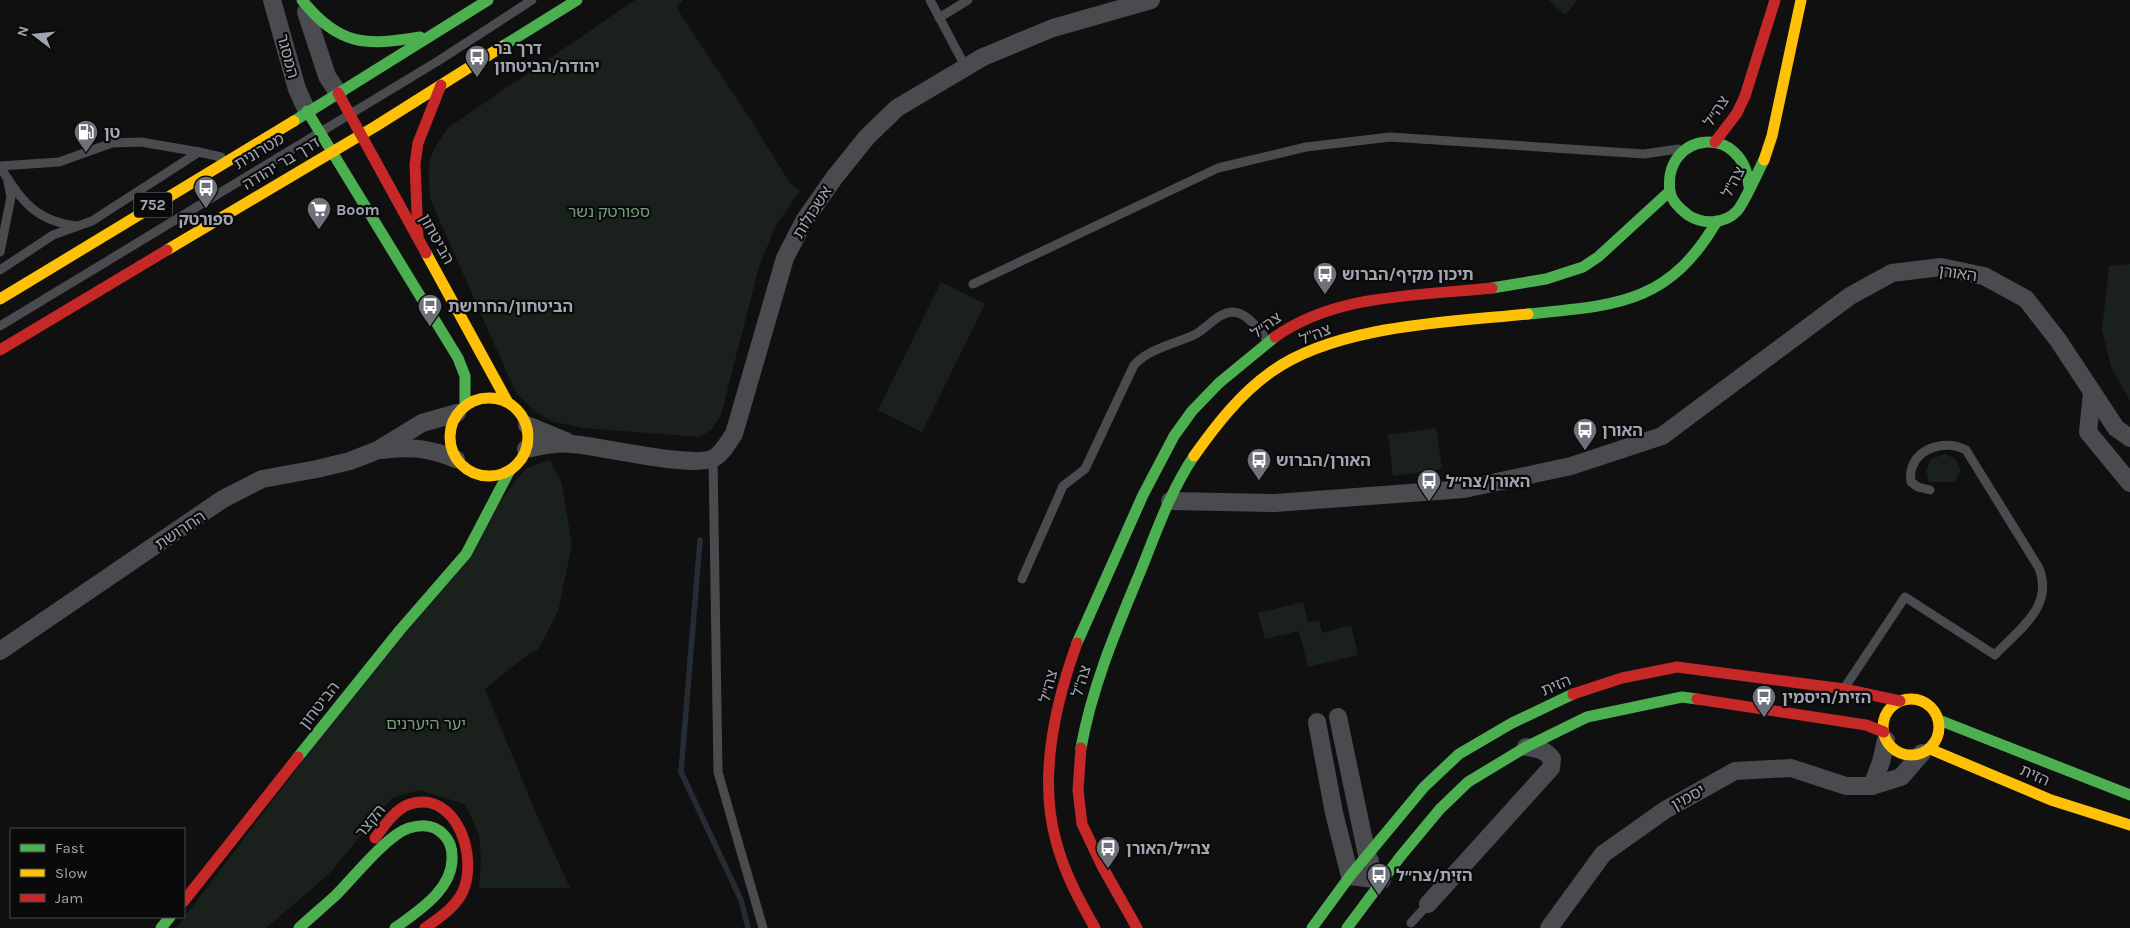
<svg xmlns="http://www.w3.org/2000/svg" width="2130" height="928" font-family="Karla,'Noto Sans Hebrew',sans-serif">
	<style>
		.green { fill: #1a201b }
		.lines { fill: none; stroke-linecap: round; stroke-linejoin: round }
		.stream { stroke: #262c33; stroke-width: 5.5 }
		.lane { stroke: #4a4b4f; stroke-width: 9 }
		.street { stroke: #4a4b4f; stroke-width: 18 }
		.fast { stroke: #4caf50; stroke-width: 11 }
		.slow { stroke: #ffc107; stroke-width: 11 }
		.jam { stroke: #c62828; stroke-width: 11 }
		.labels { text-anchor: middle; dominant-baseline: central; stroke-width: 4.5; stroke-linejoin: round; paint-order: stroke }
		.shield { fill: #0a0a0b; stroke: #73767f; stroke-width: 1 }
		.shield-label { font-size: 15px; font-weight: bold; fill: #a0a5b1 }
		.poi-label { font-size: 16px; font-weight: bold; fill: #a0a5b1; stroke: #0a0a0b; text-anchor: start }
		.street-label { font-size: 16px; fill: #a0a5b1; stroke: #0a0a0b }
		.park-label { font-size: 16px; fill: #779d7b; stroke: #0a0a0b }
	</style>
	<rect width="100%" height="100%" fill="#101010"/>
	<g class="green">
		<path d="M635,0h47l1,1 -7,6 78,118 36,58 10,8 -24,34 -17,42 -38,148 -10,15 -12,7 -116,-9 -32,-7 -17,-10 -19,-20 -85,-192c-2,-37 -4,-42 19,-72z"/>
		<path d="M1548,0h30l-13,15z"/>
		<path d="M2130,264v137l-19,-34 -9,-38 7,-63z"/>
		<path d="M941,282l44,22 -63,128 -44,-22z"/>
		<path d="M1436,428l6,41 -49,7 -5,-41z"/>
		<path d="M1945,454l10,5 6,11 -7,12h-25l-3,-12 5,-11z"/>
		<path d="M550,460l12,24 10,61 -14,66 -20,39 -8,3 -45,36 51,124 34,75h-91l2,-28 -2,-25 -14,-31 -46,-14 -27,8 -63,76 -63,54h-90l341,-449 10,-11z"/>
		<path d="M1303,602l5,21 11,-3 3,13 29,-8 7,30 -50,12 -9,-36 -34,8 -7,-26z"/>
	</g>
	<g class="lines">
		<path class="stream" d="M700,540l-19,232 60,128 7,28"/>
		<g class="lane">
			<path d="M930,0l35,66"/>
			<path d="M939,18l29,-18"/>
			<path d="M0,166l59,-4 53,-19 29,-1 58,10 22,5"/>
			<path d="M0,167c22,34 35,54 77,59"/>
			<path d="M0,252l11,-55 -3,-15"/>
			<path d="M0,270l53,-35 39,-14 107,-69"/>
			<path d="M973,284l245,-116 88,-21 84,-10 254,17 34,-5"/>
			<path d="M0,326l438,-265 94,-61"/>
			<path d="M713,458l5,314 45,156"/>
			<path d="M1022,579l41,-93 22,-17 49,-104c16,-17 41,-21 62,-31 12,-7 22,-21 36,-22 16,0 27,19 36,29"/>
			<path d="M1845,687l60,-90 90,58c25,-27 59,-48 44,-87l-73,-118c-19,-10 -49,-4 -55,21 -1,3 0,8 0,11l7,5 12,3"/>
			<path d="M1411,923l17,-19"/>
		</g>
		<g class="street">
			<path d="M272,0l25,89 10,22"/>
			<path d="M306,12l21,64 11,17"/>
			<path d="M2092,393l-4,39 42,51"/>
			<path d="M527,425l39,16"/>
			<path d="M526,449c15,-3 31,-7 46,-5 29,2 120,25 142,14 9,-5 14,-16 20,-24l51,-176 19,-37 30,-43 33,-41 30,-29 86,-51 70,-29 98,-28"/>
			<path d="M381,450c29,-4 47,-2 75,9"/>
			<path d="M1170,501l105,2 189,-14 107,-23 91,-30 188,-140 42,-23 49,-6 43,9 42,23 32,41 58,88 14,10"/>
			<path d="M0,651l223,-152 39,-20 55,-10 33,-8 28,-11 44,-27 35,-10"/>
			<path d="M1338,717l29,138 3,6"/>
			<path d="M1317,722l17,91 16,63 32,4"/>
			<path d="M1872,786l9,-24 5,-22"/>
			<path d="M1428,904l123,-136 1,-9c-7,-10 -15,-10 -26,-12"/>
			<path d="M1549,928l54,-74 62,-44 70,-39 56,-3 55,18h26l29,-9 21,-24"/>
		</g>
		<g class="fast">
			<path d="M302,0c37,46 63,46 118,37"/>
			<path d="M503,46l74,-46"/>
			<path d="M307,111l151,247 7,18v29"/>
			<path d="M294,121l194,-121"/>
			<path d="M1749,187c-4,-65 -87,-56 -79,5 2,10 10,17 18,23 15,10 37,9 49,-4 7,-7 21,-40 27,-51"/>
			<path d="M1492,288l54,-9 37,-12 15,-10 72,-66"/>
			<path d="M1528,314c88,-9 140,-9 189,-93"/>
			<path d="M1077,643l66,-148 31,-59 18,-25 27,-28 56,-46"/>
			<path d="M1939,720l191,75"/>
			<path d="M1081,748c11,-62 36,-120 60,-178 16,-40 29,-78 53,-114"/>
			<path d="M298,757l102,-127 66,-76 44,-84"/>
			<path d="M161,928l9,-11"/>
			<path d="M299,928c12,-11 25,-22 37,-33 18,-18 51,-60 73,-67 13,-4 26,-3 35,7 6,6 8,13 8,21 2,33 -34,55 -57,72"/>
			<path d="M1312,928l38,-52 74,-89 35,-33 53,-31 61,-29"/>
			<path d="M1347,928l53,-71 40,-48 28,-27 58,-35 61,-30 95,-20 15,2"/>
		</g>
		<g class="slow">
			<path d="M1764,160l8,-24 29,-136"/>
			<path d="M167,250l209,-124 127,-80"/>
			<path d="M426,253l81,148"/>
			<path d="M0,299l294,-178"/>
			<circle cx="489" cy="437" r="39"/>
			<path d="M1194,456c22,-31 46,-62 77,-84 65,-47 179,-50 257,-58"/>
			<circle cx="1911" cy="727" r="28"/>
			<path d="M1930,749l121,51 79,25"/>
		</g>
		<g class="jam">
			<path d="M338,93l88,160"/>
			<path d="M1715,142l22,-29 8,-17 30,-96"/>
			<path d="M418,237l-3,-73 3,-21 23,-58"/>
			<path d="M1275,337c62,-44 145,-41 217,-49"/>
			<path d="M0,350l167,-100"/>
			<path d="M1077,643c-22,61 -39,134 -21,198 8,31 23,59 39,87"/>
			<path d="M1573,694l49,-16 55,-11 167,22 56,12"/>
			<path d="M1697,699l169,26 18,7"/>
			<path d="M1081,748l-3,42 4,34 20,42 35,62"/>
			<path d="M375,838c9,-12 20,-29 35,-34 47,-14 68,53 53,87 -7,16 -24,27 -38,37"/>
			<path d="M184,901l114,-144"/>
		</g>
	</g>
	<defs>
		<symbol id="bus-pin" viewBox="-11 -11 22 30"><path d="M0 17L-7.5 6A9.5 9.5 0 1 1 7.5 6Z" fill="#6e7179" stroke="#0a0a0b"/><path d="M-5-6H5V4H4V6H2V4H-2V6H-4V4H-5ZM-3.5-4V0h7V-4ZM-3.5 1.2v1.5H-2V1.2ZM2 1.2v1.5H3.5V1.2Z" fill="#fff"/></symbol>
		<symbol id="fuel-pin" viewBox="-11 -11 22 30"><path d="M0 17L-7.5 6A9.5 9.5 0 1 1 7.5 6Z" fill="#6e7179" stroke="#0a0a0b"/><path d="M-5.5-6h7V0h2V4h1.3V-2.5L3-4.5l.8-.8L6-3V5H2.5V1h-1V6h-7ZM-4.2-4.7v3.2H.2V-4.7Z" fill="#fff"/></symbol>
		<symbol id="supermarket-pin" viewBox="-11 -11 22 30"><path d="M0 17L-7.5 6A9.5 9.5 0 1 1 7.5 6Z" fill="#6e7179" stroke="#0a0a0b"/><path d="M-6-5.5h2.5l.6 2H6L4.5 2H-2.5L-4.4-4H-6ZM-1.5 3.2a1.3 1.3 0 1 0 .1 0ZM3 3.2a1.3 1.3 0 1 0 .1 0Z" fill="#fff"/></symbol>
	</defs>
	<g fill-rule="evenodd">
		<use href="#bus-pin" x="463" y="43" width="28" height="38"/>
		<use href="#fuel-pin" x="72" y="118" width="28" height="38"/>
		<use href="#bus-pin" x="192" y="174" width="28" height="38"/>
		<use href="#supermarket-pin" x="305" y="195" width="28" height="38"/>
		<use href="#bus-pin" x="1311" y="260" width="28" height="38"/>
		<use href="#bus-pin" x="416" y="292" width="28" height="38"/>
		<use href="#bus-pin" x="1571" y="416" width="28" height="38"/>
		<use href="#bus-pin" x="1245" y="446" width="28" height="38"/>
		<use href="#bus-pin" x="1415" y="467" width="28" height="38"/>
		<use href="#bus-pin" x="1750" y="683" width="28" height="38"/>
		<use href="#bus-pin" x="1094" y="834" width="28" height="38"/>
		<use href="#bus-pin" x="1365" y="861" width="28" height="38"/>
	</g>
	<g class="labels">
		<rect class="shield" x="134" y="192.5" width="38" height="25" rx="4"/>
		<g class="shield-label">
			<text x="153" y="205">752</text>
		</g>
		<g class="poi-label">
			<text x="494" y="48">דרך בר<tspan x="494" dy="18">יהודה/הביטחון</tspan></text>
			<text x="104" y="132">טן</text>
			<text x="336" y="209">Boom</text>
			<text x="206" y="219" text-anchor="middle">ספורטק</text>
			<text x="1342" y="274">תיכון מקיף/הברוש</text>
			<text x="448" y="306">הביטחון/החרושת</text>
			<text x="1602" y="430">האורן</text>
			<text x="1276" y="460">האורן/הברוש</text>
			<text x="1446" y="481">האורן/צה״ל</text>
			<text x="1782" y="697">הזית/היסמין</text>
			<text x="1126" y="848">צה״ל/האורן</text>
			<text x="1396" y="875">הזית/צה״ל</text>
		</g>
		<g class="street-label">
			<text transform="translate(288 56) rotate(75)">המסגר</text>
			<text transform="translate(1716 111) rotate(-57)">צה״ל</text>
			<text transform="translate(259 151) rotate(-31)">מטרונית</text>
			<text transform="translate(281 163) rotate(-31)">דרך בר יהודה</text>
			<text transform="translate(1733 182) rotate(-63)">צה"ל</text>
			<text transform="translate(812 212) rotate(-58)">אשכולות</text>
			<text transform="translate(437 239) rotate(61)">הביטחון</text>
			<text transform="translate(1958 273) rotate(8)">האורן</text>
			<text transform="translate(1266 325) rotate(-36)">צה״ל</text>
			<text transform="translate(1315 334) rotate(-21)">צה"ל</text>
			<text transform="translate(180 530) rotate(-34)">החרושת</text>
			<text transform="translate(1081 681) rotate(-73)">צה"ל</text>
			<text transform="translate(1556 685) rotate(-23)">הזית</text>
			<text transform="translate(1048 686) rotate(-76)">צה״ל</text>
			<text transform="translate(319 705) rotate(-52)">הביטחון</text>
			<text transform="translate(2035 775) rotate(24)">הזית</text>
			<text transform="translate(1688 797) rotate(-29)">יסמין</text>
			<text transform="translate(370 821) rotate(-51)">הקצר</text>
		</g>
		<g class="park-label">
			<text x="609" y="211">ספורטק נשר</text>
			<text x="426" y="723">יער היערנים</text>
		</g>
	</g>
	<rect x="10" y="828" width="175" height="90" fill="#0a0a0b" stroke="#46484d"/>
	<rect x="20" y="844" width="25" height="8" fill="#4caf50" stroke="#46484d"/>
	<text x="55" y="853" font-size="15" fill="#a0a5b1">Fast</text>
	<rect x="20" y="869" width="25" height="8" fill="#ffc107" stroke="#46484d"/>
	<text x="55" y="878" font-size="15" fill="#a0a5b1">Slow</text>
	<rect x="20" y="894" width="25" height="8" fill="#c62828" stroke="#46484d"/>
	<text x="55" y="903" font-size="15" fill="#a0a5b1">Jam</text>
	<g transform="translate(35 35) rotate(286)" stroke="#0a0a0b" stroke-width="4" paint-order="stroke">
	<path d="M0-4L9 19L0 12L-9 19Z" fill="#a0a5b1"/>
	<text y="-8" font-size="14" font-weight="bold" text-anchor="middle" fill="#a0a5b1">N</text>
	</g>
</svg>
